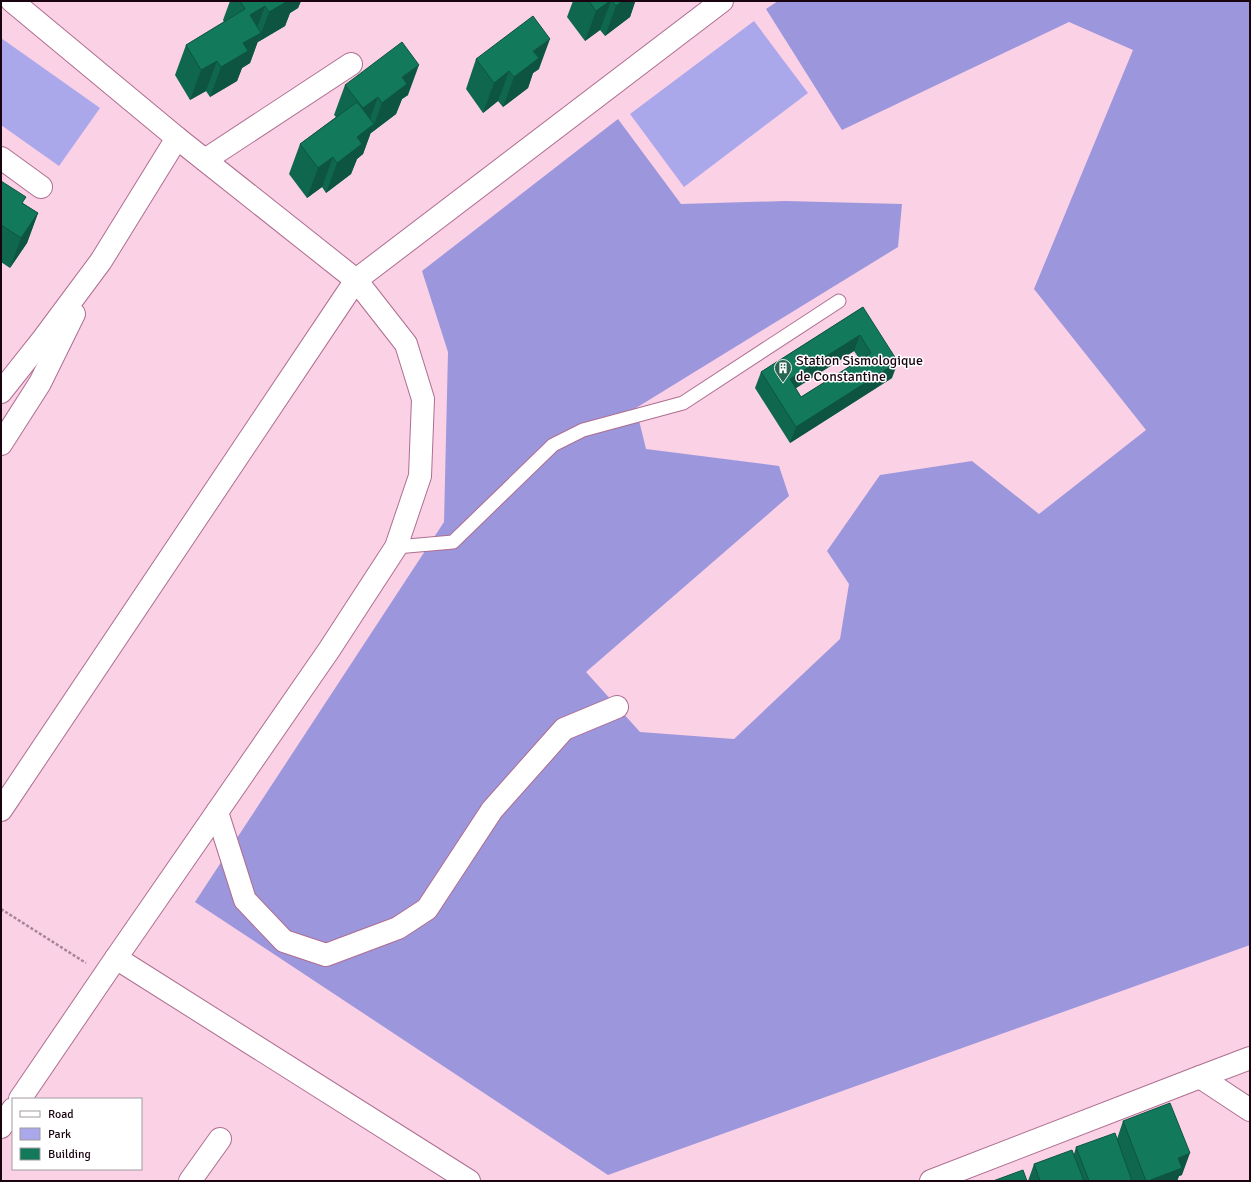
<svg xmlns="http://www.w3.org/2000/svg" width="1251" height="1182" font-family="Signika,sans-serif">
	<style>
		.green { fill: #aba7eb }
		.forest { fill: #9c96dc }
		.lines { fill: none; stroke-linecap: round; stroke-linejoin: round }
		.service-casing { stroke: #ae6e90; stroke-width: 15 }
		.minor-casing { stroke: #ae6e90; stroke-width: 24 }
		.path { stroke: #a78597; stroke-width: 2.5; stroke-dasharray: 3 2; stroke-linecap: butt }
		.service { stroke: #fff; stroke-width: 13 }
		.minor { stroke: #fff; stroke-width: 22 }
		.wall { fill: #0f684e; fill-rule: evenodd }
		.shaded-wall { fill: #0d5540 }
		.building { fill: #12795b; stroke: #0d5540; fill-rule: evenodd }
		.labels { text-anchor: middle; dominant-baseline: central; stroke-width: 3; stroke-linejoin: round; paint-order: stroke }
		.poi-label { font-size: 14px; fill: #1a0410; stroke: #fff; text-anchor: start }
	</style>
	<rect width="100%" height="100%" fill="#fbd1e6"/>
	<g class="green">
		<path d="M754,21l54,72 -124,94 -54,-73z"/>
		<path d="M1,38l99,70 -41,58 -58,-41z"/>
	</g>
	<path class="forest" d="M778,1h472v944l-642,230 -413,-273 249,-380 4,-170 -26,-81 196,-152 63,85 104,-3 117,3 -4,43 -262,161 10,41 133,17 10,30 -203,176 54,60 94,7 106,-100 9,-55 -22,-33 53,-76 92,-14 67,53 107,-84 -112,-141 99,-239 -64,-28 -227,108 -76,-121z"/>
	<g class="lines">
		<defs>
			<path id="service" d="M396,547l57,-5 100,-97 30,-15 100,-27 156,-102"/>
			<g id="minor">
				<path d="M12,1l165,137 179,142 50,64 17,55 -3,77 -24,71 -67,103 -213,308"/>
				<path d="M1,158l40,29"/>
				<path d="M205,160l146,-96"/>
				<path d="M1,392l42,-53 58,-78 76,-123"/>
				<path d="M1,444l39,-61 34,-69"/>
				<path d="M1,810l355,-530 366,-279"/>
				<path d="M217,812l28,88 39,41 42,14 72,-27 29,-19 65,-99 72,-81 53,-22"/>
				<path d="M1250,1058l-50,19 50,33"/>
				<path d="M20,1099l96,-141 353,223"/>
				<path d="M1,1127l12,-18"/>
				<path d="M190,1181l30,-42"/>
				<path d="M931,1181l269,-104"/>
			</g>
		</defs>
		<use href="#service" class="service-casing"/>
		<use href="#minor" class="minor-casing"/>
		<path class="path" d="M1,909l85,54"/>
		<use href="#service" class="service"/>
		<use href="#minor" class="minor"/>
	</g>
	<g class="wall">
		<path d="M230,1h71l-3,7 -8,5 -5,13 -27,16v-1l-8,22 -8,5 -5,13 -27,16 -4,-6 -16,9 -15,-25 11,-30 38,-23 -1,-2z"/>
		<path d="M573,1h63l-1,1 -5,15 -25,19 -5,-6 -15,11 -18,-24z"/>
		<path d="M476,59l63,10 -6,4 -5,15 -25,19 -5,-6 -15,12 -17,-24z"/>
		<path d="M345,85l63,10 -6,4 -6,15 -25,19v-1l-8,22 -6,5 -6,15 -25,19 -4,-6 -15,11 -18,-24 11,-30 36,-27 -2,-2z"/>
		<path d="M1,181l23,23 14,9 -11,30 -17,25 -9,-6z"/>
		<path d="M863,307l29,71 -102,65 -35,-55 6,-16zM854,351l6,9 -59,37 -6,-9z"/>
		<path d="M1123,1121l59,54 -3,1 -2,5h-149l6,-17 40,-10 2,-7 41,-8z"/>
	</g>
	<g class="shaded-wall">
		<path d="M286,1h15l-3,7 -8,5 -5,13 -27,16 11,-30z"/>
		<path d="M610,1h1l-11,29 -15,11 11,-30z"/>
		<path d="M622,1h14l-1,1 -5,15 -25,19 11,-30z"/>
		<path d="M265,6l-11,30 -4,-21z"/>
		<path d="M261,33l-11,30 -8,5 -5,13 -27,16 11,-30 22,-24z"/>
		<path d="M550,39l-11,30 -6,4 -5,15 -25,19 11,-30 19,-26z"/>
		<path d="M217,61l-11,30 -16,9 11,-30z"/>
		<path d="M419,65l-11,30 -6,4 -6,15 -25,19 11,-30 20,-26z"/>
		<path d="M509,71l-11,30 -15,12 11,-30z"/>
		<path d="M378,97l-11,30 -15,11 11,-30z"/>
		<path d="M374,124l-11,30 -6,5 -6,15 -25,19 11,-30 20,-26z"/>
		<path d="M333,157l-11,30 -15,11 11,-30z"/>
		<path d="M38,213l-11,30 -17,25 11,-30z"/>
		<path d="M860,335l-6,16 -70,45 6,-17z"/>
		<path d="M898,362l-6,16 -102,65 6,-16z"/>
		<path d="M1190,1153l-8,22 -3,1 -2,5h-29l30,-23z"/>
	</g>
	<g class="building">
		<path d="M240,1h48l-19,11 -4,-6 -15,9 11,18 -18,10 5,8 -27,16 -4,-6 -16,9 -15,-25 59,-36z"/>
		<path d="M589,1h21l-14,10z"/>
		<path d="M612,1h10l-6,5z"/>
		<path d="M533,16l17,23 -17,12 6,7 -25,19 -5,-6 -15,12 -18,-24z"/>
		<path d="M402,42l17,23 -17,12 5,7 -25,19 -4,-6 -15,11 -18,-23z"/>
		<path d="M357,102l17,22 -17,13 5,7 -25,19 -4,-6 -15,11 -18,-24z"/>
		<path d="M1,181l25,16 -4,6 16,10 -17,25 -20,-13z"/>
		<path d="M863,307l35,55 -102,65 -35,-55zM860,335l11,18 -70,44 -11,-18z"/>
		<path d="M1170,1103l20,50 -12,5 4,10 -34,13h-2l-23,-60z"/>
		<path d="M1115,1133l17,48h-43l-13,-34z"/>
		<path d="M1072,1150l12,31h-44l-6,-17z"/>
		<path d="M1023,1170l4,11h-34z"/>
	</g>
	<defs>
		<symbol id="building-pin" viewBox="-11 -11 22 30"><path d="M0 17L-7.5 6A9.5 9.5 0 1 1 7.5 6Z" fill="#28644f" stroke="#fff"/><path d="M-4-6H4V6H1V3H-1V6H-4ZM-2.5-4.3h1.7v1.8h-1.7ZM.8-4.3h1.7v1.8H.8ZM-2.5-1h1.7V.8h-1.7ZM.8-1h1.7V.8H.8Z" fill="#fff"/></symbol>
	</defs>
	<g fill-rule="evenodd">
		<use href="#building-pin" x="773" y="358" width="20" height="27"/>
	</g>
	<g class="labels">
		<g class="poi-label">
			<text x="796" y="360">Station Sismologique<tspan x="796" dy="16">de Constantine</tspan></text>
		</g>
	</g>
	<rect width="1251" height="1182" fill="none" stroke="#1a0410" stroke-width="4"/>
	<rect x="12" y="1098" width="130" height="72" fill="#ffffff" stroke="#a39b9f"/>
	<rect x="20" y="1111" width="20" height="6" fill="#ffffff" stroke="#a39b9f"/>
	<text x="48" y="1118" font-size="12" fill="#1a0410">Road</text>
	<rect x="20" y="1128" width="20" height="12" fill="#aba7eb" stroke="#a39b9f"/>
	<text x="48" y="1138" font-size="12" fill="#1a0410">Park</text>
	<rect x="20" y="1148" width="20" height="12" fill="#12795b" stroke="#a39b9f"/>
	<text x="48" y="1158" font-size="12" fill="#1a0410">Building</text>
</svg>
